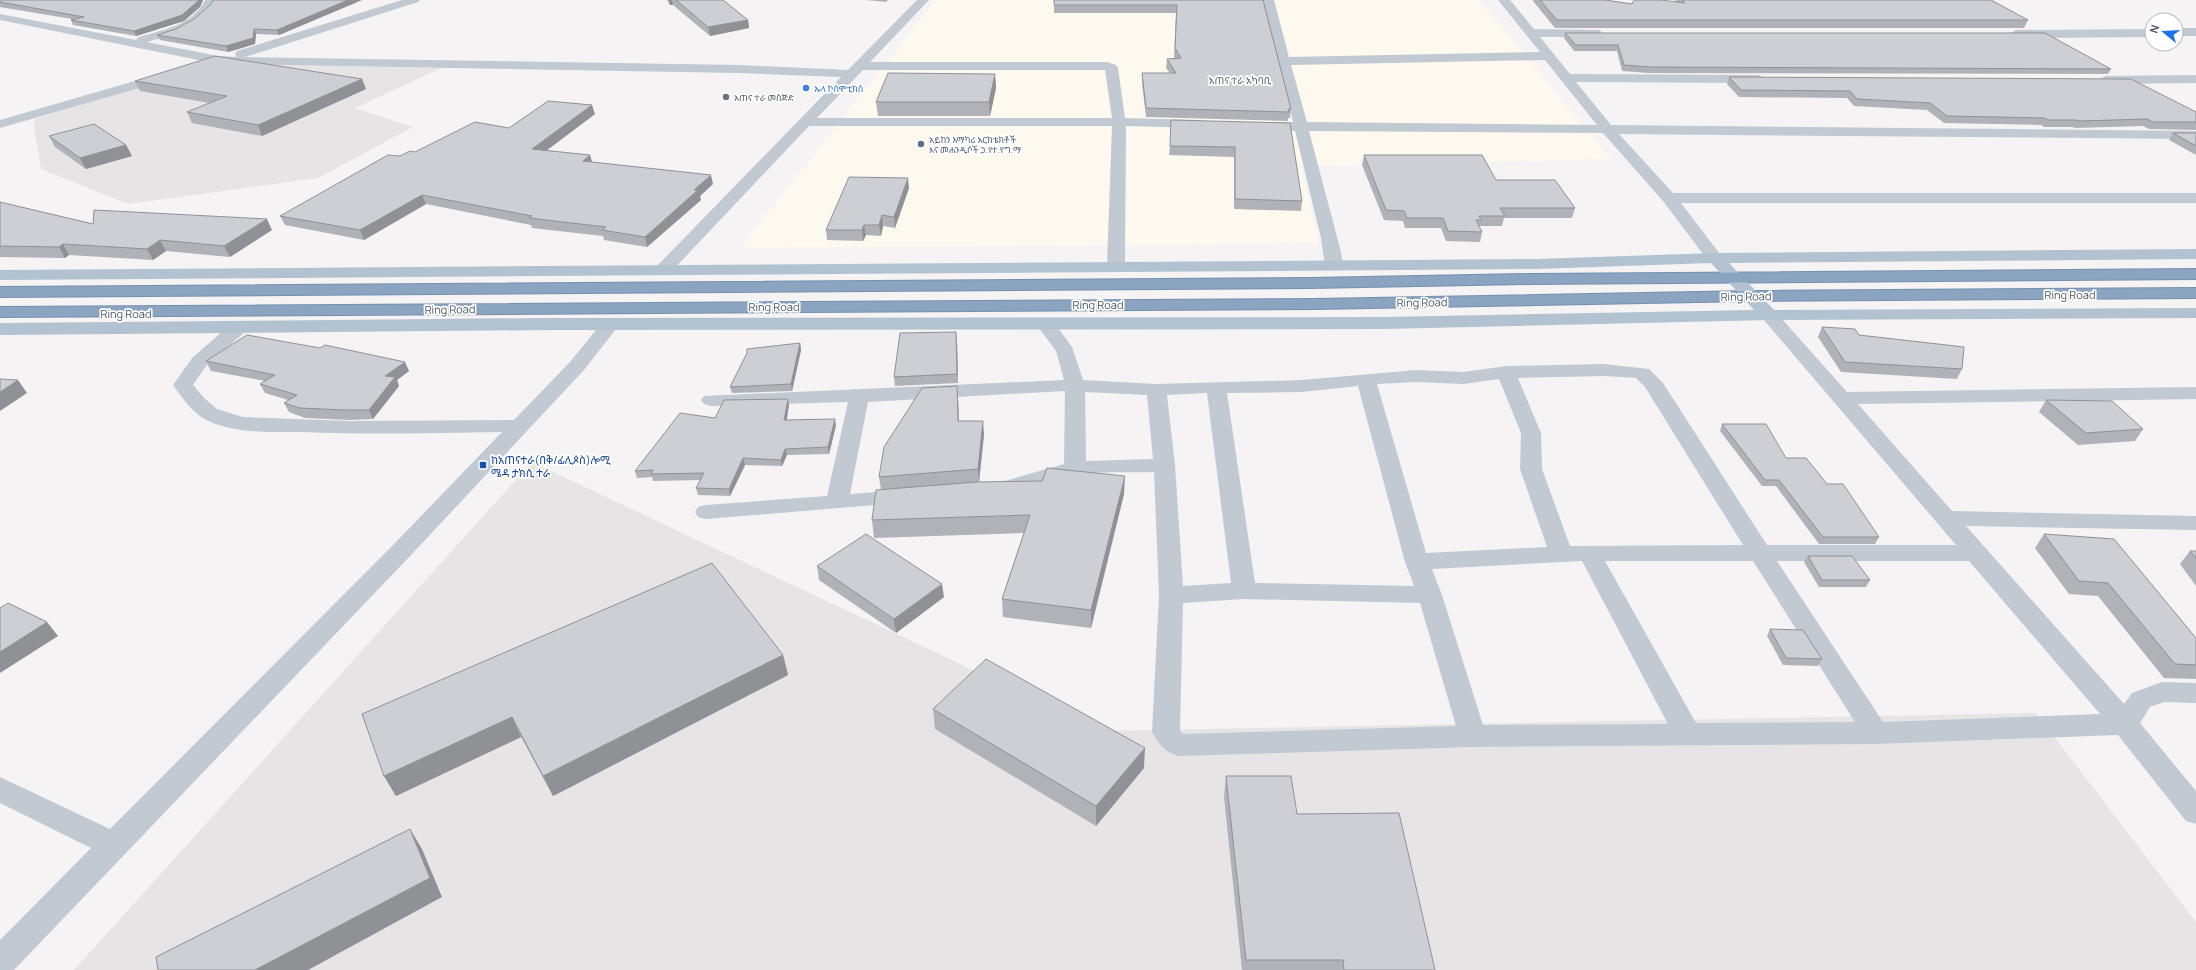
<svg xmlns="http://www.w3.org/2000/svg" width="2196" height="970" font-family="Manrope,'Noto Sans Ethiopic',sans-serif">
	<style>
		.commercial { fill: #fdf9ef }
		.education { fill: #e6e4e5 }
		.lines { fill: none; stroke-linecap: round; stroke-linejoin: round }
		.highway-casing { stroke: #7690ad; stroke-width: 2 }
		.minor { fill: #c1cad2; fill-rule: evenodd }
		.major { fill: #b3c2d1; fill-rule: evenodd }
		.highway { fill: #8ba5c1; fill-rule: evenodd }
		.wall { fill: #b0b2b7 }
		.shaded-wall { fill: #909195 }
		.building { fill: #cdcfd5; stroke: #909195 }
		.shop-dot { fill: #3f7fe0; stroke: #fff; stroke-width: 1.5 }
		.worship-dot { fill: #6b7280; stroke: #fff; stroke-width: 1.5 }
		.service-dot { fill: #5c6f8a; stroke: #fff; stroke-width: 1.5 }
		.transit-dot { fill: #1a4fb4; stroke: #fff; stroke-width: 1.5 }
		.labels { text-anchor: middle; dominant-baseline: central; stroke-width: 3.5; stroke-linejoin: round; paint-order: stroke }
		.far-shop-label { font-size: 9px; fill: #366cbe; stroke: #fff; text-anchor: start }
		.far-worship-label { font-size: 9px; fill: #5b616d; stroke: #fff; text-anchor: start }
		.far-service-label { font-size: 9px; fill: #4e5e75; stroke: #fff; text-anchor: start }
		.far-neighbourhood-label { font-size: 10px; fill: #5f6368; stroke: #fff }
		.street-label { font-size: 11px; fill: #4a5661; stroke: #fff }
		.transit-label { font-size: 11px; fill: #164399; stroke: #fff; text-anchor: start }
	</style>
	<rect width="100%" height="100%" fill="#f5f3f3"/>
	<path class="commercial" d="M936,0h543l132,159 -310,7 18,77 -579,5z"/>
	<g class="education">
		<path d="M212,64l229,4 -86,40 58,19 -95,51 -190,26 -87,-35 -7,-42 1,-8z"/>
		<path d="M532,462l570,269 934,-18 160,209v48h-2122z"/>
	</g>
	<g class="lines">
		<defs>
			<g id="highway">
				<path d="M2196,269v10l-665,5 -221,4 -1310,9v-10l1310,-9 221,-4z"/>
				<path d="M2196,288v10l-445,3 -436,8 -1315,8v-10l1315,-8 436,-8z"/>
			</g>
		</defs>
		<use href="#highway" class="highway-casing"/>
		<g class="minor">
			<path d="M205,0h12c-14,28 -42,34 -70,42l71,14 19,1 -2,-3 2,-3 165,-51h18l-2,2 -173,55 494,8 109,5 69,-70h12l-59,62h237l9,3 2,3 7,50 76,2 7,4 -7,4 -75,-2 -1,140 -3,4h-12l-3,-4 5,-140h-303l-139,147h-12l-3,-4 3,-4 183,-188 -102,-4 -521,-9 -218,-44v-6l136,26 2,-3c25,-7 55,-12 67,-37zM863,70h242l7,48h-295z"/>
			<path d="M1262,0h12l15,57 251,-5 -42,-52h12l24,29 66,1 2,3 -6,4h-56l30,37 189,1 6,4 -6,4 -183,-1 35,43 585,6v8l-577,-5 54,59h523v10h-515l42,55 -2,4h-12l-46,-61 -60,-68 -294,-2 32,121 2,14 -3,4h-12l-3,-4 -4,-28 -26,-107 -33,-1 -7,-4 7,-4h31zM1545,60l52,65 -290,-3 -16,-57z"/>
			<rect x="2176" y="28" width="20" height="8"/>
			<path d="M2152,29v8l-136,1 -6,-4 6,-4z"/>
			<path d="M166,72l5,1 1,3 -1,3 -171,49v-8z"/>
			<path d="M2196,75v8l-91,1 -6,-4 6,-4z"/>
			<path d="M1769,310l6,1 72,81 349,-5v12l-338,5 94,107 244,5v14l-230,-4 158,178 8,-11 30,-11 34,1v20l-32,-1 -14,5 -10,16 56,68v33l-10,-3 -68,-86 -242,9 -403,3 -295,9c-14,-5 -19,-11 -26,-24l7,-137 -5,-123c-22,1 -58,-1 -78,3 -24,5 -53,24 -78,18l-3,-5 3,-5 66,-19 1,-73 -197,11 -18,92 54,-4 8,2 3,5 -3,5 -206,17 -8,-2 -3,-5 3,-5 8,-2 121,-9 21,-94 -137,4 -7,-2 -3,-4 3,-4 360,-16 -8,-29 -20,-27 2,-4 7,-2 7,2 20,27 11,33 73,4 146,-4 114,-10 48,2 42,-6 98,-2 45,5 14,14 104,162h189l-193,-226 -3,-4 3,-4zM1604,376l32,2 9,9 98,158 -173,1 -28,-77 -1,-36 -23,-55zM1499,379l22,54 -1,36 27,78 -121,6 -49,-169 39,-2 48,2zM1358,386l47,176 9,24 -159,-3 -28,-190 75,-1zM1085,392l62,3 6,64 -67,2zM1207,393l24,190 -48,3 -8,-121 -8,-70zM1582,561l86,163 -185,1 -41,-130 -10,-26zM1605,561h148l102,161 -159,1zM1777,561h192l131,153 -217,8zM1244,599l176,4 36,123 -273,8 -3,-3 3,-128z"/>
			<path d="M611,318l7,2 2,4 -36,46 -172,184 -398,416h-14v-30l91,-92 -91,-45v-26l110,52 286,-287 106,-110c-67,1 -133,3 -200,0 -31,0 -67,2 -96,-12 -14,-8 -24,-22 -33,-35l19,-27 39,-34 7,-2 7,2 2,4 -2,4 -39,34 -13,19 11,13 13,11 26,8 107,4 164,-1 56,-58 34,-42z"/>
		</g>
		<path class="major" d="M2196,249v10l-467,4 45,47 422,-2v10l-427,2 -386,9 -832,1 -551,5v-12l551,-5 832,-1 371,-7 -43,-47 -174,6 -1537,11v-10l1537,-11 178,-6z"/>
		<use href="#highway" class="highway"/>
	</g>
	<g class="wall">
		<path d="M0,0h203l-3,7 -16,14 -48,15 -63,-11 -2,-5 1,-1 -72,-12z"/>
		<path d="M362,0l-83,35 -23,-1 -1,10 -27,8 -68,-12 -3,-5z"/>
		<path d="M667,0h56l25,20 1,8 -39,8 -37,-31h-3z"/>
		<path d="M866,0h22l-2,2z"/>
		<path d="M1263,0l28,109 -1,9h-2v3l-142,-4 -4,-34v-10h28l-4,-5 1,-9 8,-1 -1,-1 2,-44h-122v-8z"/>
		<path d="M1533,0h72l27,4 44,-2 -1,-2h316l37,20 -4,8h-469l-22,-27z"/>
		<path d="M1565,33l546,36 -3,5 -459,-1 -27,-2 -5,-20h-43l-10,-13z"/>
		<path d="M995,74l1,14 -6,28h-112l-2,-14z"/>
		<path d="M1729,77l467,35v18l-47,-1 -6,-3 -68,2 -3,-1h-28l-3,-2 -97,-2 -17,-13 -73,-4 -7,-8 -108,-1 -12,-13z"/>
		<path d="M362,79l4,10 -104,47 -70,-13 -5,-11 23,-9 -70,-12 -5,-10z"/>
		<path d="M595,114l-49,37 46,11 121,22 -13,12 1,4 -54,47 -43,-7 -1,-4 -71,-8 -1,-3 -105,-21 -62,36 -79,-15 -5,-9 120,-60 109,-28z"/>
		<path d="M1290,123l12,78 -1,10 -67,-2v-52l-65,-2 1,-9z"/>
		<path d="M2173,133h23v22l-27,-15z"/>
		<path d="M49,136l77,9 6,11 -46,13 -31,-22z"/>
		<path d="M1364,155l132,25 79,28 -3,10h-68l-2,8h-23l3,6 -2,10 -34,-1 -5,-13h-36l-2,-7 -19,-1 -22,-55z"/>
		<path d="M909,188l-14,40 -12,-2 -2,10 -15,-1 -3,6 -36,-1 -1,-10z"/>
		<path d="M0,202l93,22 179,6 -42,27 -64,-6 -13,9 -84,-5 -4,3 -65,-1z"/>
		<path d="M1822,327l37,8 103,34 -5,10 -116,-7 -23,-35z"/>
		<path d="M957,341l1,42 -63,3 -1,-9z"/>
		<path d="M800,343l1,7 -9,41 -60,2 -2,-6 17,-34z"/>
		<path d="M206,361l203,10 -12,9 2,6 -26,33 -23,1 -45,-2 -16,-6 -5,-9 4,-3 -23,-7 -5,-9 5,-3 -54,-10z"/>
		<path d="M957,386l1,12 1,23 25,13 -5,48 145,12 -33,134 -88,-11 -1,-18 22,-66 -150,5 -2,-18 9,-30 -2,-13z"/>
		<path d="M2046,400l97,29 -8,12 -57,4 -39,-33z"/>
		<path d="M789,405l-2,15 49,5 -7,29 -42,1 -5,11 -37,-1 -15,31 -32,-1 -2,-7 4,-8 -47,1 -1,-4 -15,1 -2,-7 80,-53z"/>
		<path d="M1722,424l64,34 41,26 52,53 -4,7h-56l-43,-58h-14l-42,-55z"/>
		<path d="M2044,534l152,104v41l-32,-1 -66,-82 -29,-2 -34,-46z"/>
		<path d="M2190,551h6v35l-16,-22z"/>
		<path d="M1808,556l62,24 -4,7h-47l-15,-25z"/>
		<path d="M817,566l127,31 -48,36 -77,-53z"/>
		<path d="M1770,629l52,30 -4,7 -35,-1 -16,-29z"/>
		<path d="M783,655l5,20 -235,121 -32,-59 -125,59 -12,-20 -22,-62z"/>
		<path d="M933,709l211,59 -48,58 -161,-97z"/>
		<path d="M1226,776l71,38 138,156h-193l-18,-173z"/>
	</g>
	<g class="shaded-wall">
		<path d="M198,0h5l-3,7 -16,14 -48,15 -2,-5z"/>
		<path d="M348,0h14l-83,35 -2,-5z"/>
		<path d="M669,0h3l1,5h-3z"/>
		<path d="M748,20l1,8 -39,8 -2,-9z"/>
		<path d="M254,29l2,5 -1,10 -27,8 -2,-6z"/>
		<path d="M995,74l1,14 -6,28 -1,-14z"/>
		<path d="M362,79l4,10 -104,47 -4,-11z"/>
		<path d="M592,105l3,9 -60,45 -3,-10z"/>
		<path d="M126,145l6,11 -46,13 -6,-11z"/>
		<path d="M590,155l3,10 -10,-4z"/>
		<path d="M711,175l2,9 -13,12 1,4 -54,47 -2,-10 49,-47z"/>
		<path d="M908,178l1,10 -14,40 -1,-11z"/>
		<path d="M422,195l4,9 -62,36 -4,-10z"/>
		<path d="M882,215l1,11 -2,10 -2,-11z"/>
		<path d="M267,219l5,11 -42,27 -6,-11z"/>
		<path d="M864,225l2,10 -3,6 -1,-11z"/>
		<path d="M160,240l6,11 -13,9 -6,-11z"/>
		<path d="M63,244l6,11 -4,3 -6,-11z"/>
		<path d="M956,332l1,9 1,42 -1,-9z"/>
		<path d="M800,343l1,7 -9,41 -1,-7z"/>
		<path d="M405,362l4,9 -12,9 2,6 -26,33 -4,-9 16,-34z"/>
		<path d="M18,380l9,13 -27,18v-19z"/>
		<path d="M957,386l1,12 1,36 -1,-13z"/>
		<path d="M788,399l1,6 -4,22 -1,-7z"/>
		<path d="M835,419l1,6 -7,29 -1,-7z"/>
		<path d="M983,421l1,13 -5,48 -1,-13z"/>
		<path d="M785,449l2,6 -5,11 -1,-6z"/>
		<path d="M743,458l2,7 -15,31 -1,-7z"/>
		<path d="M1125,476l-1,18 -33,134v-18z"/>
		<path d="M942,584l2,13 -48,36 -2,-14z"/>
		<path d="M47,622l11,14 -58,37v-21z"/>
		<path d="M783,655l5,20 -235,121 -10,-20z"/>
		<path d="M512,717l9,20 -125,59 -12,-20z"/>
		<path d="M1145,748l-1,20 -48,58v-20z"/>
		<path d="M410,829l12,20 20,48 -134,73h-53z"/>
	</g>
	<g class="building">
		<path d="M0,0h198l-1,2 -15,13 -48,16 -63,-11 13,-3 -84,-15z"/>
		<path d="M213,0h135l-71,30 -23,-1 -1,9 -27,8 -69,-11 19,-6 18,-10 16,-14z"/>
		<path d="M676,0h47l25,20 -40,7z"/>
		<path d="M1054,0h209l28,109h-3l1,3 -143,-4 -4,-35h34l-9,-14 14,-1 -6,-10 2,-43h-123z"/>
		<path d="M1540,0h65l27,4 2,-4h27l24,3 -3,-3h309l37,20h-471z"/>
		<path d="M1565,33h480l66,36 -461,-2 -26,-2 -6,-20h-42z"/>
		<path d="M215,56l147,23 -104,46 -71,-13 40,-16 -92,-15z"/>
		<path d="M888,73l107,1 -6,28h-113z"/>
		<path d="M1729,77l402,2 65,33v10h-43l-6,-3 -68,2 -3,-1h-28l-3,-2 -98,-2 -17,-13 -73,-4 -7,-8 -109,-1z"/>
		<path d="M548,101l44,4 -60,44 58,6 -7,6 128,14 -17,15h4l-53,47 -43,-7 4,-3 -77,-9 3,-2 -110,-21 -62,35 -80,-14 108,-61 12,1 10,-5 5,1 60,-30 34,6z"/>
		<path d="M1171,120l119,3 12,78 -67,-2v-52l-65,-1z"/>
		<path d="M94,124l32,21 -46,13 -31,-22z"/>
		<path d="M2173,133h23v13z"/>
		<path d="M1364,155h118l14,25h59l20,28h-75l5,8h-26l2,4h-5l6,12 -34,-1 -5,-13h-36l-3,-7 -18,-1z"/>
		<path d="M849,177l59,1 -14,39 -12,-2 -3,10h-15l-2,5h-36z"/>
		<path d="M0,202l93,22 1,-14 173,9 -43,27 -64,-6 -13,9 -84,-5 -4,3 -59,-1z"/>
		<path d="M1822,327l33,2 4,6 105,12 -2,22 -117,-7z"/>
		<path d="M956,332l1,42 -63,3 6,-44z"/>
		<path d="M247,335l73,13 5,-3 80,17 -20,14 10,1 -26,33h-24l-45,-2 -16,-5 13,-8 -37,-11 15,-9 -69,-14z"/>
		<path d="M800,343l-9,41 -61,3 17,-34v-4z"/>
		<path d="M0,379l18,1 -18,12z"/>
		<path d="M957,386l1,35h25l-5,48 -99,8 5,-30 38,-59z"/>
		<path d="M788,399l-4,21 51,-1 -7,28 -43,2 -4,11 -38,-2 -14,31 -33,-1 8,-15 -53,1 2,-4 -18,1 45,-58 35,5 9,-18z"/>
		<path d="M2046,400l66,1 31,28 -57,4z"/>
		<path d="M1722,424h44l20,34h20l21,26h16l36,53h-56l-44,-57h-14z"/>
		<path d="M1047,468l78,8 -34,134 -89,-11 28,-84 -158,5 4,-30 100,-8 66,-1z"/>
		<path d="M866,534l76,50 -48,35 -77,-53z"/>
		<path d="M2044,534l70,5 82,99v27l-21,-1 -67,-81 -29,-2z"/>
		<path d="M2190,551h6v7z"/>
		<path d="M1808,556h44l18,24h-48z"/>
		<path d="M712,563l71,92 -240,121 -31,-59 -128,59 -22,-62z"/>
		<path d="M8,603l39,19 -47,30v-44z"/>
		<path d="M1770,629l33,1 19,29 -36,-1z"/>
		<path d="M986,659l159,89 -49,58 -163,-97z"/>
		<path d="M1226,776h65l6,38 102,-1 36,157h-91l-1,-10h-97z"/>
		<path d="M410,829l20,49 -175,92h-97l-2,-13z"/>
	</g>
	<circle class="shop-dot" cx="806" cy="88" r="4"/>
	<circle class="worship-dot" cx="726" cy="97" r="4"/>
	<circle class="service-dot" cx="921" cy="144" r="4"/>
	<rect class="transit-dot" x="479" y="461" width="8" height="8" rx="2"/>
	<g class="labels">
		<g class="far-shop-label">
			<text x="814" y="88">ኤላ ኮስሞቲክስ</text>
		</g>
		<g class="far-worship-label">
			<text x="734" y="97">አጠና ተራ መስጅድ</text>
		</g>
		<g class="far-service-label">
			<text x="929" y="139">አይከን አማካሪ አርክቴክቶች<tspan x="929" dy="10">እና መሐንዲሶች ኃ.የተ.የግ.ማ</tspan></text>
		</g>
		<g class="far-neighbourhood-label">
			<text x="1240" y="80">አጠና ተራ አካባቢ</text>
		</g>
		<g class="street-label">
			<text x="2070" y="294">Ring Road</text>
			<text transform="translate(1746 296) rotate(-1)">Ring Road</text>
			<text transform="translate(1422 302) rotate(-1)">Ring Road</text>
			<text x="1098" y="304">Ring Road</text>
			<text x="774" y="306">Ring Road</text>
			<text transform="translate(450 309) rotate(-1)">Ring Road</text>
			<text x="126" y="313">Ring Road</text>
		</g>
		<g class="transit-label">
			<text x="491" y="459">ከአጠናተራ(በቅ/ፊሊጶስ)ሎሚ<tspan x="491" dy="13">ሜዳ ታክሲ ተራ</tspan></text>
		</g>
	</g>
	<g transform="translate(2164 32) rotate(288)"><circle r="19" fill="#ffffff" stroke="#b7bbc0"/>
	<path d="M0-3L7 15L0 10L-7 15Z" fill="#1a73e8"/>
	<text y="-6" font-size="11" font-weight="bold" text-anchor="middle" fill="#4a5661">N</text>
	</g>
</svg>
